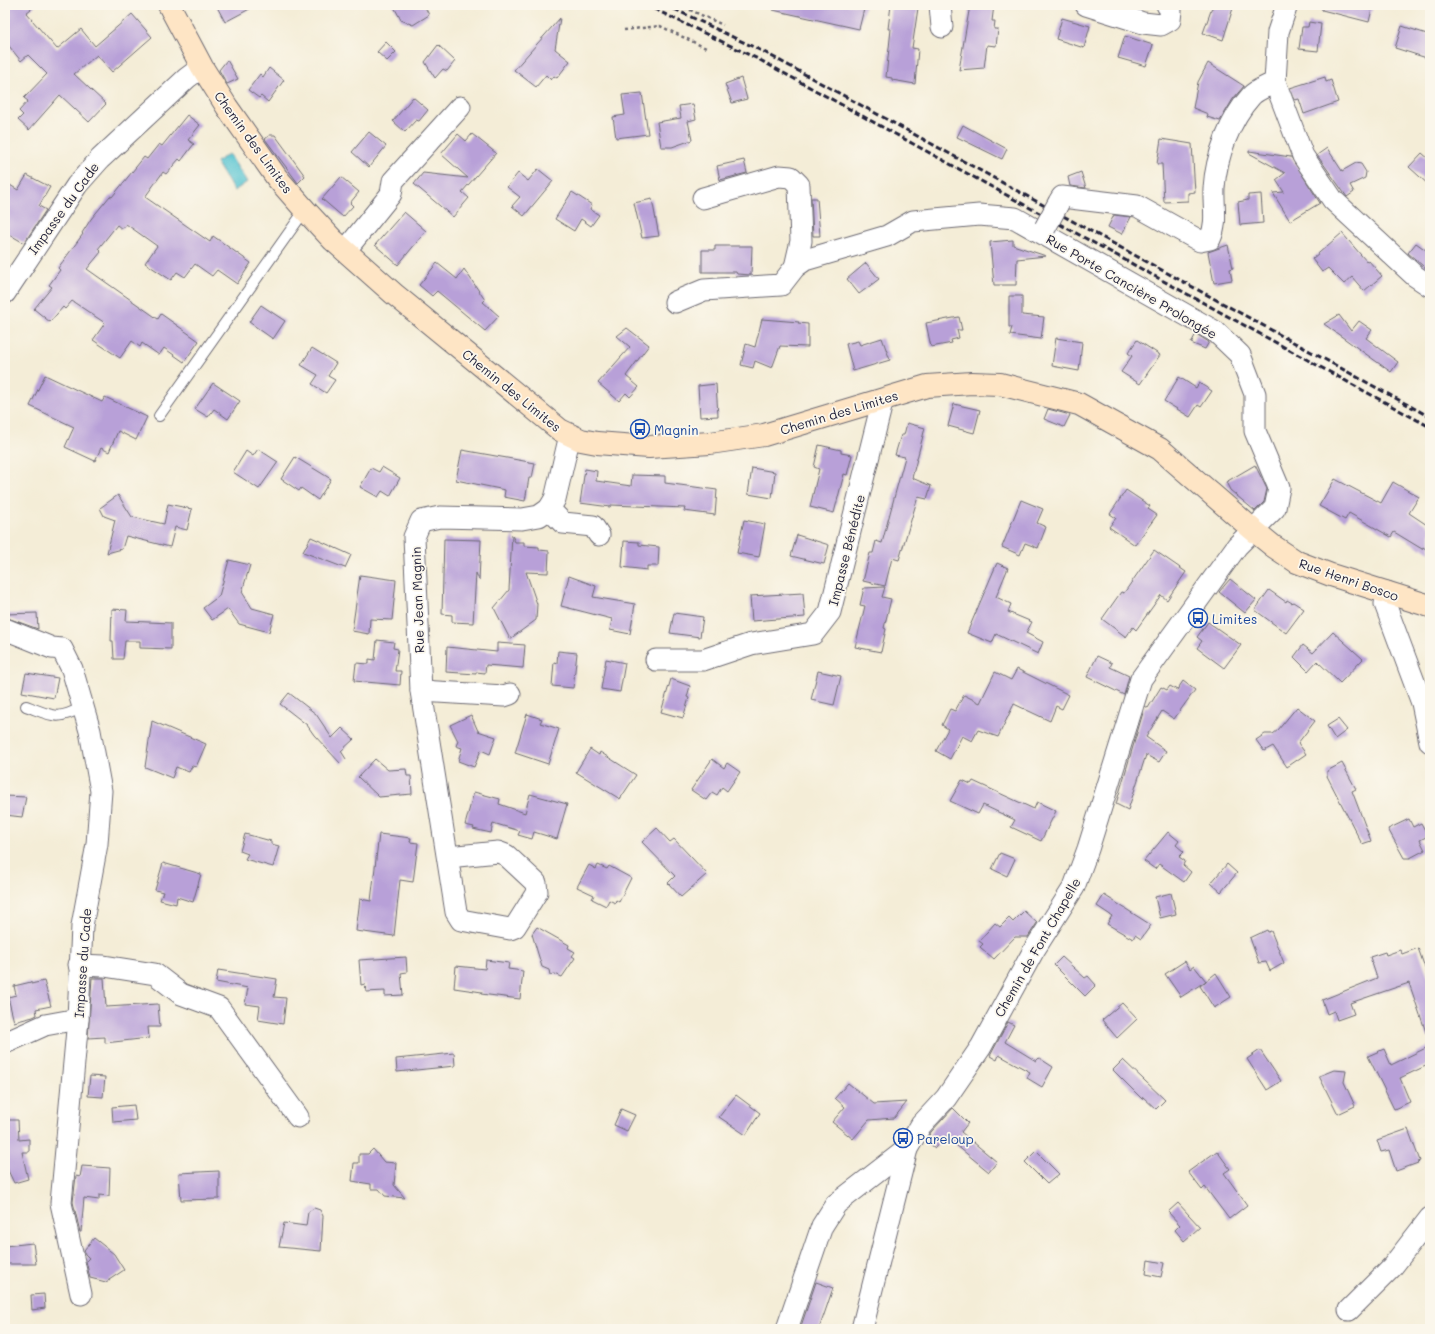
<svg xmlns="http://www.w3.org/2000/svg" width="1435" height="1334" font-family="Mali,sans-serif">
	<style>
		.water { fill: #59c5d2; stroke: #3e7486 }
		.building { fill: #b8a0d8 }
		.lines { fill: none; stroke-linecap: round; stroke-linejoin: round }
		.lane-casing { stroke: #6c6972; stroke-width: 12 }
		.street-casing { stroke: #6c6972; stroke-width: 23 }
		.secondary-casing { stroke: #6c6972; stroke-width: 24 }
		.path { stroke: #6c6972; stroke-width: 2.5; stroke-dasharray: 3 3; stroke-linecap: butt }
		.lane { stroke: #fff; stroke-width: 10 }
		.street { stroke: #fff; stroke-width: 21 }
		.secondary { stroke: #fee5c5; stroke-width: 22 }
		.rail { stroke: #22223b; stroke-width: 3; stroke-dasharray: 6 3; stroke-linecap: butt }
		.street-bridge-casing { stroke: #6c6972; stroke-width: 23; stroke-linecap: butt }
		.street-bridge { stroke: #fff; stroke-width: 21 }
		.labels { text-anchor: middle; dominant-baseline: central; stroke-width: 3.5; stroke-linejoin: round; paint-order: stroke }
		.street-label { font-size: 13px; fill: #22223b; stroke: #fbf7ec }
		.transit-label { font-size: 13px; fill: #164399; stroke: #fbf7ec; text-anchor: start }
	</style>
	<rect width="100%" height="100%" fill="#fbf7ec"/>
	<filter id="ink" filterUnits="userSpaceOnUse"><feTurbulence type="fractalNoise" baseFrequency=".025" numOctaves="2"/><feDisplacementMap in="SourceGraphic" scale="8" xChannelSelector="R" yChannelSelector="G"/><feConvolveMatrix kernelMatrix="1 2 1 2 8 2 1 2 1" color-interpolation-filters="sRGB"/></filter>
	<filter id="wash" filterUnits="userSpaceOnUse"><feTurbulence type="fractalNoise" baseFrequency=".012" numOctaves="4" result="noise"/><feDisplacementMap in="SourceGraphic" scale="16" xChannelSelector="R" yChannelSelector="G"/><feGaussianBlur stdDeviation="0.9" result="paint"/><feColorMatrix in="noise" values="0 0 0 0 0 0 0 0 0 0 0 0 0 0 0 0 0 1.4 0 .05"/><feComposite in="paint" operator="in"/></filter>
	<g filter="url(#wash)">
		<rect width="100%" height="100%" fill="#f4edd7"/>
		<path class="water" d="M229,154l18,28 -13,9 -18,-29z"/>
		<g id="blocks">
			<g class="building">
				<path d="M5,5h31l-10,8 31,36 24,-20 14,17 37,-32 20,23 -40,35 -15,-17 -23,19 32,30 -17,18 -29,-27 -31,35 -11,-10 5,-5 -4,-4 9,-10 -4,-3 23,-24 -19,-19 -7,6 -16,-20z"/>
				<path d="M216,5h41l-32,17z"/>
				<path d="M393,5h31l5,10 -16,10 -12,-5z"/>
				<path d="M774,5h91l-6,24 -86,-19z"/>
				<path d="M891,5h21v2l6,1 -6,40 6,1 -3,35 -23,-4v-2l-6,-1 5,-48h-3z"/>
				<path d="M970,5h24l-2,16h3l-1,8h4l-2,17 -9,-1 -3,23 -25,2z"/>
				<path d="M1213,5h10l10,3 -10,32 -20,-7z"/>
				<path d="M1322,5h51l-4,17 -47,-12z"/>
				<path d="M560,18l-5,31 15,12 -13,17 -3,-2 -3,4 -5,-5 -10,12 -22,-17z"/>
				<path d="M1062,18l28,8 -6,22 -28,-9z"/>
				<path d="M1309,22l12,2 -3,27 -19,-2 3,-22h6z"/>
				<path d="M1402,26l28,9v24l-35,-11z"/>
				<path d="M1125,36l28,9 -7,21 -28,-8z"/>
				<path d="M386,42l10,10 -9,9 -10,-9z"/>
				<path d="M438,45l17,16 -8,10 -4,-2 -8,9 -10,-16z"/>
				<path d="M227,60l11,19 -11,5 -8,-14z"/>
				<path d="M1208,63l36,23 -11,13 -13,22 -13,-4 1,-3 -15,-6 5,-26z"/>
				<path d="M269,68l15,12 -16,22 -7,-6 -2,2 -11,-8 12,-16 3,3z"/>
				<path d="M1325,77l1,5 5,-2 7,22 -34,12 -5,-15 -4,1 -5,-12z"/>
				<path d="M741,78l6,21 -15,4 -7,-19z"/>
				<path d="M642,93l6,41 -32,4 -3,-21 12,-2 -3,-20z"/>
				<path d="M413,97l15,13 -9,11 -3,-1 -11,12 -12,-11z"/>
				<path d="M693,104l3,15 -8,2 4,19 -20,7h-11l-4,-25 24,-4 -2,-12z"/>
				<path d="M187,115l13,10 -12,15 6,4 -13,17 -2,-2 -13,15 -3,-2 -18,25 65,45 3,-6 38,27 -14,21 -20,-14 -5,6 -17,-12 -10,13 -8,-5 -6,8 -26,-17 12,-17 -31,-22 -4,5 -5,-4 -19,24 3,3 -14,17 71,50 3,-5 38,27 -15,21 -20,-14 -5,7 -17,-12 -2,4 -8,-6 -12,17 -27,-18 12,-17 -33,-22 -7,8 -2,-2 -13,15 -16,-13 18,-22 -3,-2 11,-15 -2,-2 25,-34 -1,-1 9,-14 19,-23 2,1 32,-40 3,2 12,-15 3,2z"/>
				<path d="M963,125l44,24 -5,10 -45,-22z"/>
				<path d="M369,132l17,14 -17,21 -17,-15z"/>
				<path d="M458,134l8,7 6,-7 24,19 -34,39 7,6 -16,19 -39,-33 9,-11 45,5 -27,-24z"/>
				<path d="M270,135h5l30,41 -7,7 -33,-44z"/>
				<path d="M1161,139l31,5 3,48 -7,1v8l-24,1 -2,-38h-5z"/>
				<path d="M1327,148l15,23 14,-8 5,1 5,8 -1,6 -15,7 4,7 -7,5 -30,-42z"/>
				<path d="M1249,151l42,6 29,46 -30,18 -17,-28 11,-1 -8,-12 9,-7 -36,-20z"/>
				<path d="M1422,153l8,7v26l-21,-19z"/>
				<path d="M744,160l3,13 -27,7 -3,-14z"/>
				<path d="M538,169l15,12 -29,35 -12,-10 8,-9 -13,-10 11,-14 10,8z"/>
				<path d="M1081,172l5,16 -16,-2 -2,-9z"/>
				<path d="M27,175l23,12 -11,19 7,4 -22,33 -19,-11v-50l13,8z"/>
				<path d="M341,177l18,15 -9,11 3,3 -10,11 -21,-18z"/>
				<path d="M572,192l20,13 -2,4 9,6 -8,11 -10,-7 -7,12 -19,-12z"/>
				<path d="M1261,194l2,29 -23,2 -2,-23 10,-2v-5z"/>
				<path d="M811,198h6l3,38h-7z"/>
				<path d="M652,199l7,37 -17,2 -8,-35z"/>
				<path d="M404,212l22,19 -28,34 -23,-20z"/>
				<path d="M1114,215l17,2 -9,17 -14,-7z"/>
				<path d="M1342,233l25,29 2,-1 13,15 -18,15 -12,-14 -8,7 -16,-16 -6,4 -10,-13z"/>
				<path d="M1013,240v5l33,11 -29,3 -1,26h-22l-4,-43z"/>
				<path d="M1416,243l14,10v19l-22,-19z"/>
				<path d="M1228,245l5,23 -3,1 2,11 -18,3 -6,-31z"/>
				<path d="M715,246h37l-1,29 -14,-1 -1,-2h-34v-22h13z"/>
				<path d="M437,263l20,16 7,-10 21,31 -2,2 16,14 -14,15 -48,-40 -5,5 -13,-11z"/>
				<path d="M866,263l13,16 -20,15 -12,-15z"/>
				<path d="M1009,296h13v19l22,2 -3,22 -31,-4 2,-8h-3z"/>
				<path d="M261,305l24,16 -12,18 -24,-17z"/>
				<path d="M1339,315l12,16 8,-10 13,9 -6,8 32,24 -7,10 -67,-48z"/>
				<path d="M959,317l3,13h-5l2,8 -8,2 1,3 -21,4 -5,-24z"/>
				<path d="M762,319l37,3 -1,1 10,1v23l-28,-1 -8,22 -17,-7 -2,7 -12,-3 5,-21 9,3z"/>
				<path d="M627,328l22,17 -23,31 13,11 -9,10 -4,-4 -7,8 -21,-18 32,-36 -13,-11z"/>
				<path d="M1196,334l13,8 -4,7 -14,-6z"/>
				<path d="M882,338l8,22 -37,11 -7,-27 12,-3 2,4z"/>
				<path d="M1056,338l26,4 -3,29 -27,-5z"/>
				<path d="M1137,340l23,15 -20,29 -19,-12 11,-16 -4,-3z"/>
				<path d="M312,348l24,15 -8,13 7,4 -9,13 -14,-9 6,-9 -17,-10z"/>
				<path d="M45,375l57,27 3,-5 42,20 -11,23 -18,-9 -9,21 -8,-4 -6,13 -30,-14 9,-20 -44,-21z"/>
				<path d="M1179,377l17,11 3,-5 13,8 -11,16 -3,-2 -8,12 -26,-16z"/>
				<path d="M213,383l27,18 -12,18 -14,-10 -6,8 -13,-8z"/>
				<path d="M716,384l2,32 -18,1 -2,-31z"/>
				<path d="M954,404l26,6 -6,23 -26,-7z"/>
				<path d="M1048,409l22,6 -6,12 -20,-8z"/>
				<path d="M907,423l18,5 -13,50 19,8 -4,13 -9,-2 -19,63 -7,-2 -7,28 -22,-5 7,-28h3l3,-12 6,2 23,-86 -10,-2 6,-20h3z"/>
				<path d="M819,445l22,5v3l11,2 -5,20 -3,-1 -10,39 -24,-6 9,-38 -5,-2z"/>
				<path d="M258,449l20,13 -19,27 -26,-17 13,-21 7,5z"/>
				<path d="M462,450l73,13 -3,15h-3l-4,23 -21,-4 1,-7 -49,-10z"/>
				<path d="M295,457l36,22 -13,21 -17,-12 -2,3 -18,-12z"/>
				<path d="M1255,465l12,24 -3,13 -9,9 -25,-21 -4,-8z"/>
				<path d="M382,467l18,11 -10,18 -8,-5 -4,6 -18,-10 11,-19 8,4z"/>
				<path d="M752,468l23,4 -3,26 -24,-4z"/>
				<path d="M585,469l12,2 -1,10 35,5 1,-11 33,1v7l52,7 -2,25 -31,-4 1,-3 -74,-3 -1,2 -30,-4z"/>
				<path d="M1335,479l46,24 12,-21 26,15 -10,16 21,14v25l-7,-5 -1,2 -28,-17 -3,5 -42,-24 -4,7 -26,-14z"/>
				<path d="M1126,490l24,16 -2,3 9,6 -22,30 -26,-18 7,-9 -6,-4z"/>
				<path d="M118,495l14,22 32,7 4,-20 24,5 -5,21 -12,-3 -5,20 -44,-11 -4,13 -15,4 8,-33 -11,-4 -4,-8z"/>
				<path d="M1021,500l22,9 -6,14 9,4 -8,21 -13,-5 -5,12 -18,-8z"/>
				<path d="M744,520l21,4 -6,33 -22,-4z"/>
				<path d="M512,535l3,7h9v4l15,1v3l10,1 -1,22 -22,-1 11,32 -1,16 -26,19 -16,-31 15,-18z"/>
				<path d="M797,535l32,10 -5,19 -33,-8z"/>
				<path d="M311,537l40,18 -6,13 -42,-16z"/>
				<path d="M444,539l37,1 -2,40 -3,-7 -3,50 -21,-1v-7l-10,-1z"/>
				<path d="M624,541l15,1v3l20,2 -1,19h-11v4l-25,-3z"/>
				<path d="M1154,550l32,22 -19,28 -6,-5 -25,35 -3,-3 -7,10 -24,-18 19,-27 3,1z"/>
				<path d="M229,560l21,5 -8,27 10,16 22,6 -5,18 -30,-8 -11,-15 -16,11 -9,-12 16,-12z"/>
				<path d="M997,563l11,5 -12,29 15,7 -3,8 24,10 -6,11 17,9 -5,12 -42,-20 -4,9 -25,-10z"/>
				<path d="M360,575l36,5 -4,40 -22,-1 -1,15 -17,-3z"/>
				<path d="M569,576l27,10 -3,11 42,7 -5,30 -20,-4 2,-11 -51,-13z"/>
				<path d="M1230,579l26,21 -11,13 -26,-21z"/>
				<path d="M885,587l-3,10 9,2 -7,29 2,1 -5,23 -26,-5 10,-41 -5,-1 4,-17z"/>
				<path d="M1269,590l17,12 1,-2 5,3 1,-1 11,7 -18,24 -31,-23z"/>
				<path d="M803,593l2,24 -53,4 -2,-25z"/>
				<path d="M112,609l15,1 -1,11 45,2v26l-31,-1v-7h-15l-2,18h-9l-1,-18h-2z"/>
				<path d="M37,613l1,16 -33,-12v-3z"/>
				<path d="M674,613l29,4 -3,20 -30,-4z"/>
				<path d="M1208,622l33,23 -17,23 -27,-20 5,-7 -5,-4z"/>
				<path d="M1333,632l30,27 -23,24 -23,-22 -9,10 -14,-14 9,-12 10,8z"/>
				<path d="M377,640l17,2 -1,6 5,1 -3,22h6l-1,14 -46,-4 2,-18 13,1v-5l6,1z"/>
				<path d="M497,643l28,2 -2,23 -37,-3 -1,8 -9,-1v2l-30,-2 1,-25 50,5z"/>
				<path d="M558,651l19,2 -4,35 -21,-2 2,-24 3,1z"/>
				<path d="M1097,656l15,7 -2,4 19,9 -5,19 -37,-18z"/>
				<path d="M606,659l19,4 -5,29 -19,-3z"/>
				<path d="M1017,669l52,26 -7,14 -6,-3 -6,15 -36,-17 -16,33 -20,-7 -6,11 -10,-5 -12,23 -14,-8 12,-22 -6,-4 8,-16 5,2 9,-16 16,8 15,-31 16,8z"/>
				<path d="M818,671l23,5 -7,29 -23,-5z"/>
				<path d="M26,673l32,5 -4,20 -32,-6z"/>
				<path d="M671,679l19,7 -3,11 2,1 -6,20 -22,-6z"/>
				<path d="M1183,681l12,9 -21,29 -12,-8 -16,26 20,14 -7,11 -13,-7 -18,55 -12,-6 29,-98 3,2 13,-21 6,3 3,-4 7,4z"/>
				<path d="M289,693l27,21 16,24 10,-10 12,11 -13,12 5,8 -5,5 -27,-29 -7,-10 -27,-21z"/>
				<path d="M1297,707l18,14 -17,22 8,11 -19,13 -14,-21 -9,5 -8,-11 9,-6h8l5,-4z"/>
				<path d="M527,714l15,5 -2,4 19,6 -11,35 -33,-11z"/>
				<path d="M471,715l7,16 18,6 -6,17 -9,-4 -7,17 -16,-6 4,-13 -6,-2 2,-5 -8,-16z"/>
				<path d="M1338,719l9,11 -12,9 -8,-13z"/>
				<path d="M152,721l54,23 -10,23 -4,-1 -3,6 -13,-5 -4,11 -27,-11z"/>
				<path d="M590,749l9,6 1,-3 36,23 -16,24 -44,-27z"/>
				<path d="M375,759l13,11 18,-1 1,7h4l1,18 -33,3 -21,-20z"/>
				<path d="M712,759l12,9 3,-5 13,9 -13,19 -5,-4 -5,8 -5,-3 -6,8 -15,-10z"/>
				<path d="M1342,763l14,26 -4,2 19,50 -9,3 -35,-68v-5z"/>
				<path d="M962,780l9,4 2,-3 61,28 3,-7 19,9 -15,30 -30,-14 4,-7 -32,-15 -5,9 -28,-13z"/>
				<path d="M474,792l26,7 -1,5 26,9 5,-19 37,10 -10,35 -23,-7 -2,7 -14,-4 2,-4 -27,-8 -2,10 -18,-4 1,-2 -9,-2z"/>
				<path d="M5,796l21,1 -4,20 -17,-2z"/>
				<path d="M1409,819l4,8 8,-4 7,13 -8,4 5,10 -15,8h-6l-16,-29z"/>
				<path d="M657,828l13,14 4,-3 33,35 -26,23 -13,-14 7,-7 -33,-34z"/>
				<path d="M1168,832l11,9 -3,4 8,7 -5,5 6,4 -2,4 8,7 -7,10 -25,-18 -4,5 -11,-8z"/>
				<path d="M245,834l26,7v3l8,2 -6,21 -28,-8 3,-5 -8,-3z"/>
				<path d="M379,834l32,4 -1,4 8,1 -5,39 -13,-2 -6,56 -38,-5 4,-32 11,2z"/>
				<path d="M1000,853l15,6 -8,17 -15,-7z"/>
				<path d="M163,863l38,11 -8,28 -16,-5 -1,7 -16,-4 3,-8 -8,-2z"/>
				<path d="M1227,864l10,9 -16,19 -10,-9z"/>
				<path d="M589,865l7,4 2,-4 9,4 2,-3 22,12 -12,24 -3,-2 -1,3 -6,-3 -3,6 -14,-7 2,-4 -17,-8z"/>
				<path d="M1171,893l5,21 -16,4 -5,-21z"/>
				<path d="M1104,895l47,30 -10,14 -6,-4 -2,4 -26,-15 5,-8 -15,-10z"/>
				<path d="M1024,911l13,12 -9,14h-13l-21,22 -14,-12 3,-3 -4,-3 16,-18 5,4 9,-9 4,4z"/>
				<path d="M537,927l32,18 -1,3 7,4 -3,4 3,2 -13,19 -7,-3 -5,1 -1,-5 -7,-3 -10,-33z"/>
				<path d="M1267,930l1,2 3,-1 13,32 -14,8 -4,-9 -7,1 -9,-25z"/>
				<path d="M1418,948l12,34v56h-2l-19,-55 -59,20 4,11 -17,6 -3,-9 -7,3 -5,-14 55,-22 -7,-21 15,-5 1,3 14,-5 2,4z"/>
				<path d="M406,957l1,15 -6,1 2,22 -18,1v-5l-19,1 -1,-8 -4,1 -2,-25z"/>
				<path d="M1062,957l23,21 3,-2 8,9 -11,11 -31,-31z"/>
				<path d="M486,960l23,3 -1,6 15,2 -3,28 -39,-5 1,-2 -28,-4 2,-22 29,3z"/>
				<path d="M1185,961l5,8 4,-3 12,15 -25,16 -16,-23z"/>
				<path d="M218,970l59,9 -3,18 12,1 -3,26 -25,-4 2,-14 -15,-2 3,-16 -32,-6z"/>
				<path d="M1216,973l15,24 -17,11 -14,-22z"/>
				<path d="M92,978h12l2,29 52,-3 2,23h-12l1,11 -44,5v-6l-17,1z"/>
				<path d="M44,981l7,25 -15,3 1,6 -4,2 -19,5 -6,-25 8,-2 -2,-9 17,-4v2z"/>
				<path d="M1122,1003l15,16 -20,19 -15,-18z"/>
				<path d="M1008,1022l6,3 -9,17 31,19 3,-3 14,9 -11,20 -15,-9 3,-6 -31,-17 -2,5 -7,-4z"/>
				<path d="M1430,1046v18l-30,14 10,24 -16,7 -26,-53 16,-7 7,16z"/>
				<path d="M1260,1050l21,31 -14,9 -20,-31z"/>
				<path d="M454,1053l1,13 -58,6 -1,-13z"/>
				<path d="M1123,1060l42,40 -9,9 -13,-12 -1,2 -29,-29z"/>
				<path d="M1334,1070l12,1 -2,11 11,24 -17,8 -19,-38z"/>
				<path d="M90,1076l15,1 -2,20 -15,-1z"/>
				<path d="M848,1083l26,21 33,-2 -13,16 -25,2 -16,19 -21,-17 13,-15 -10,-9z"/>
				<path d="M736,1095l24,18 -14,22 -27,-18z"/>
				<path d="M134,1105l2,15 -23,2 -1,-15z"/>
				<path d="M953,1108l15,15 -7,9 36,30 -8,10 -44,-36 -10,12 -9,-7 5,-9z"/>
				<path d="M621,1109l14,6 -8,16 -13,-6z"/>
				<path d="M5,1120h13l1,20 10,-1v13h-7l6,27 -14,4 -9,-19z"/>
				<path d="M1408,1129l12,32 -3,1 1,1 -22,8 -7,-21 -8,2 -4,-12z"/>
				<path d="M373,1149l11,13 12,1 -2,22 11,13 -20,-2 -6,-7h-8v-5l-19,-3 2,-18h5v-9h9z"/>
				<path d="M1036,1151l23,23 -12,10 -22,-22z"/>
				<path d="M1217,1151l13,18 -6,4 23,32 -18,14 -24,-32 -3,3 -14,-18z"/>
				<path d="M82,1166l28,2 -1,28 -10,-1v5l-15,-2 -3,34h-1l-7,-30 3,-26 4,1z"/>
				<path d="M219,1171v28l-38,1 -2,-27z"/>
				<path d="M1178,1203l22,24 -16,14 -9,-11 5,-5 -12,-13z"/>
				<path d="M314,1208l6,2 3,6 -2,35 -42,-4 5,-24 22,3 2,-14z"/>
				<path d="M94,1238l20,16 10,16 -18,12 -16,-4 -4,-17 3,-3 -4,-4 -1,-4z"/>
				<path d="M33,1243l3,21h-31v-18z"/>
				<path d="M1148,1260l16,3 -3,14 -15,-3z"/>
				<path d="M816,1282l17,6 -6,18 -8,23h-19z"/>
				<path d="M44,1294l1,14 -13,2 -1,-15z"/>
			</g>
		</g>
	</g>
	<g filter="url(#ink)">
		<use href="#blocks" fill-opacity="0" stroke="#6c6972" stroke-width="1"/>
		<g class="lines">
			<defs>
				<g id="lane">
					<path d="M159,416l146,-206"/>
					<path d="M26,706c27,10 30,15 57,1"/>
				</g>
				<g id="street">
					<path d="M940,5l2,22"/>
					<path d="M1086,5l57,18 18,2 9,-5 1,-9 -4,-6"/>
					<path d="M1275,82l28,74 30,44 82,76 15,10"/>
					<path d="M703,198l76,-22 12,1 8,8 2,56 -6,26"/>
					<path d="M1059,202l3,-5 75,9 63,35 10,-2c8,-16 3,-34 4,-51 2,-31 16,-69 37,-92 5,-6 17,-10 24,-14l3,-50 9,-27"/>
					<path d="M345,251l46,-57 2,-13 67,-74"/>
					<path d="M5,293l72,-108 23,-26 87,-81 15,-11"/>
					<path d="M675,302l29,-12 77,-5 14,-18 10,-7 82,-24 26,-15 66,-6 36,3 201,114 24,23 15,39v37l24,57 -4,20 -38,38 -96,133 -53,170 -14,38 -40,63 -53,97 -35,51 -25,27 -14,24 -45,180"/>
					<path d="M549,509l14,14 30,3 6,9"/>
					<path d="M1387,592l-2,12 37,99 8,39"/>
					<path d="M5,629l47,19 10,1 10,20 18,62 11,60 -4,53 -15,82 -4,93 -17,184 20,91"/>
					<path d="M656,660h47l48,-16 62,-10 17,-22 53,-213"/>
					<path d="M421,691l83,5 6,-2"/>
					<path d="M448,857l50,-5 8,3 30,28 1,9 -22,35 -5,2 -49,-9 -5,-8 -35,-221 -7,-154 7,-16 19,-4 82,2 17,-3 10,-7 6,-10 15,-64"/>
					<path d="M79,965l25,1 51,8 26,20 38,14 79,109"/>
					<path d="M5,1043l40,-18 33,-6"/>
					<path d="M1349,1310l43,-43 38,-49"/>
					<path d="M787,1329l35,-103 14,-22 71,-55"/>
				</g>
				<path id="secondary" d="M169,5l33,62 25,40 50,71 28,32 28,30 61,54 166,136 21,10 16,3 52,4 61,-4 54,-8 163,-49 45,-3 28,1 79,20 81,45 92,80 21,17 24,16 34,13 99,31"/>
			</defs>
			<use href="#lane" class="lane-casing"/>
			<use href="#street" class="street-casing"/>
			<use href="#secondary" class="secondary-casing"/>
			<g class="path">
				<path d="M679,5l44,20"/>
				<path d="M624,30l36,-4 48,23"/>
			</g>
			<use href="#lane" class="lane"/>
			<use href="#street" class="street"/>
			<use href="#secondary" class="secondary"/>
			<g class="rail">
				<path d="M646,5l114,55 670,367"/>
				<path d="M666,5l98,47 666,365"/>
			</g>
			<defs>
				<path id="street-bridge" d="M1045,228l14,-26"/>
			</defs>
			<use href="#street-bridge" class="street-bridge-casing"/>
			<use href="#street-bridge" class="street-bridge"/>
		</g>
	</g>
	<defs>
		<symbol id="bus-ring" viewBox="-11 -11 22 22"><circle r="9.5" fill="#fbf7ec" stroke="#1a4fb4" stroke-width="1.5"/><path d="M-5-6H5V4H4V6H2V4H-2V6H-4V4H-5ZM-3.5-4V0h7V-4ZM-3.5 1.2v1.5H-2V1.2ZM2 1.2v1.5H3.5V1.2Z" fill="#1a4fb4"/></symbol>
	</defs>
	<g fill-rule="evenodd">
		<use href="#bus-ring" x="629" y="418" width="22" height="22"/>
		<use href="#bus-ring" x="1187" y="607" width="22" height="22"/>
		<use href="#bus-ring" x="892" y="1127" width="22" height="22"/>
	</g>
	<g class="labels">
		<g class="street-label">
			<text transform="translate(254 142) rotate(54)">Chemin des Limites</text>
			<text transform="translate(63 208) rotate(-54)">Impasse du Cade</text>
			<text transform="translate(1132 286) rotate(30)">Rue Porte Cancière Prolongée</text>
			<text transform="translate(512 390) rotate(39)">Chemin des Limites</text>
			<text transform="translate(839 412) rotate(-17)">Chemin des Limites</text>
			<text transform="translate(846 550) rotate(-76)">Impasse Bénédite</text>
			<text transform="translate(1349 579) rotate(19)">Rue Henri Bosco</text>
			<text transform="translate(417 600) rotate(-92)">Rue Jean Magnin</text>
			<text transform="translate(1037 947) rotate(-60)">Chemin de Font Chapelle</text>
			<text transform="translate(82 963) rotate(-86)">Impasse du Cade</text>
		</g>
		<g class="transit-label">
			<text x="654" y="429">Magnin</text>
			<text x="1212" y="618">Limites</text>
			<text x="917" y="1138">Pareloup</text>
		</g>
	</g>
	<rect width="1435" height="1334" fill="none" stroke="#fbf7ec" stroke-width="20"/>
</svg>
